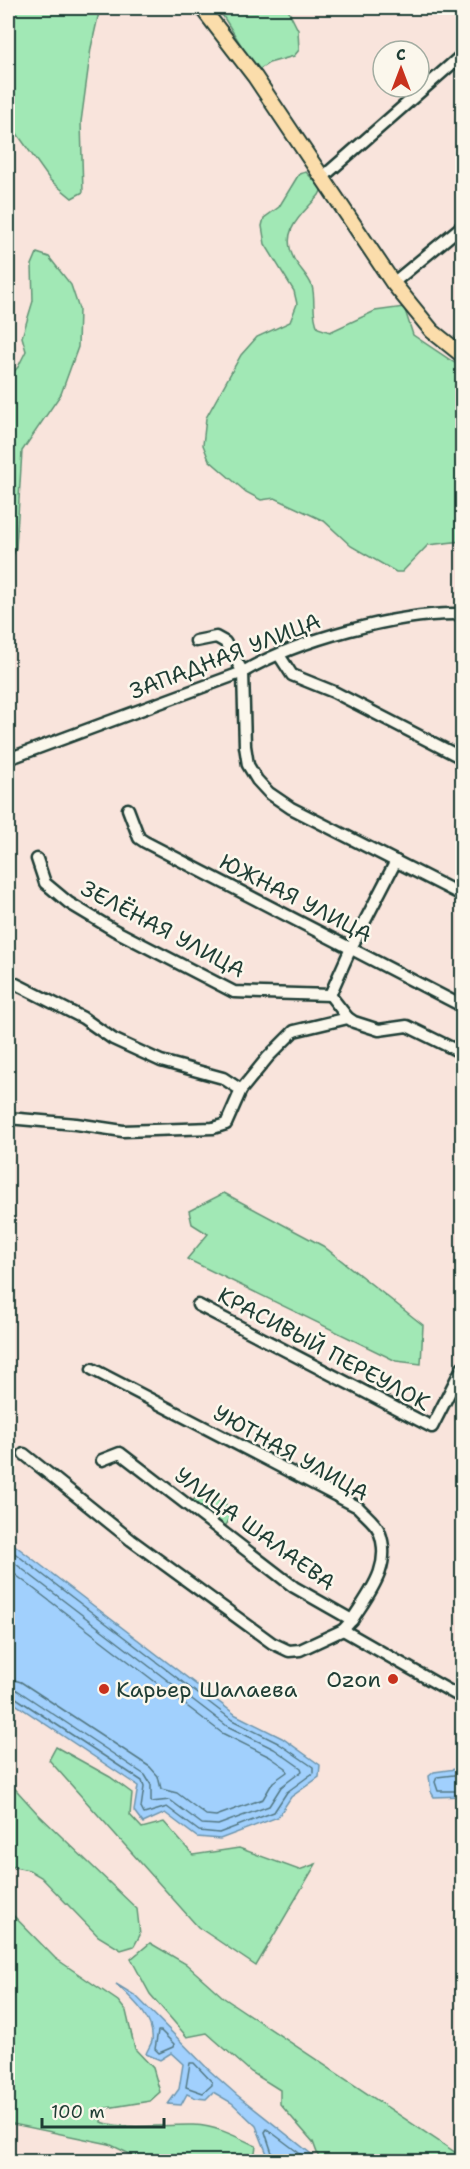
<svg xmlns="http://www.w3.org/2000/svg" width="470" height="2169" font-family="'Shantell Sans',sans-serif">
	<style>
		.green { fill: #a1e8b5; stroke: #609274; stroke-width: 1.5 }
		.water { fill: #a1d0fd; stroke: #6d95ad; stroke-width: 1.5 }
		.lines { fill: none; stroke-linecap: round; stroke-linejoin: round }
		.shore { stroke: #537884; stroke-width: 1.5 }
		.minor-casing { stroke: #1f3d34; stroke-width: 15 }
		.major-casing { stroke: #1f3d34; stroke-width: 18 }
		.minor { stroke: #fbf7ec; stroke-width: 10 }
		.major { stroke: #fbddab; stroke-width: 14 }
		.poi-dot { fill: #c8321e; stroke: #fbf7ec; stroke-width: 2 }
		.labels { text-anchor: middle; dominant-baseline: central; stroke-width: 5; stroke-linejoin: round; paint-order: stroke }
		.street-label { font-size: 22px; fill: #1f3d34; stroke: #fbf7ec }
		.poi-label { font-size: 22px; fill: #1f3d34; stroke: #fbf7ec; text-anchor: end }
	</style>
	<rect width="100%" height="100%" fill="#f9e4dc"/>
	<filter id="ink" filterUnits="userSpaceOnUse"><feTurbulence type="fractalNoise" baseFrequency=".0167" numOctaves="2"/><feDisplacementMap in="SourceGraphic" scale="12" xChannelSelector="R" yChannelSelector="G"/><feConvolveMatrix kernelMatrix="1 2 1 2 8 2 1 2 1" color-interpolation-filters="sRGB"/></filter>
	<g filter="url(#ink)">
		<g class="green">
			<path d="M8,8h92l-9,40 -10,74 2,70 -11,6 -22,-18 -42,-59z"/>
			<path d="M218,8h69l11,22 1,20 -5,6 -25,7 -12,8z"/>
			<path d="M306,172l16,17 -3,6c-17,20 -40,35 -25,64 5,9 15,18 18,27 4,14 -1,27 6,42l12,4 45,-21 29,-4 9,28 49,33v173l-34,4 -26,27h-6l-45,-26 -27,-25 -49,-23 -14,2 -15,-8 -37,-32 -6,-15 3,-27 35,-63 16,-18 33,-15 7,-18 -3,-13 -29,-47 -3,-18 2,-8 15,-11 20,-33z"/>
			<path d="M37,253l12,4 22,28 8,24 -1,38 -17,47 -39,57 -6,97 -8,19v-189l10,-11 8,-16 -4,-14 11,-36 -1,-36z"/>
			<path d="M224,1193l99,53 100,79 -2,39 -25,-3 -209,-102 21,-25 -16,-10 -3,-13z"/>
			<path d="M201,1491l35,19 -12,18 -32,-26z"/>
			<path d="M56,1747l54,30 22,16 -2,22 12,13 22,-6 29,33 46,-7 60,22 17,-6 -60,102 -58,-39 -149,-167z"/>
			<path d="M8,1781l30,33 99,95 3,26 -6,11 -13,4 -23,-14 -57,-59 -12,-7 -21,-4z"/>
			<path d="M8,1910l47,48 63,43 8,10 9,38 18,19 7,24 -10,9 -49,8v13c29,9 62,2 93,3 23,1 41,11 62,21l-2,12 -14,3 -27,-1 -6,2 -63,-1 -35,-17 -101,-21z"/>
			<path d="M150,1943l36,21 38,34 238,159v4h-142l-7,-19 -33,-38v-14l-29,-18 -44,-39 -20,4 -37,-43 -19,-35z"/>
		</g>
		<g class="water">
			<path d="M8,1540l228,175 46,23 38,27 -1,12 -28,20 -13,20 -58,22 -23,-2 -32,-24 -22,10 -9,-12 4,-25 -130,-87z"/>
			<path d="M462,1768v28l-28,1 -3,-5 -2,-16 5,-4z"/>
			<path d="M116,1984l20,12 74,75 27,24 83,66h-52l1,-2 -13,-33 -24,-23 -19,-11 -7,7 -10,-1 -9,-4 -6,11 -13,-1 11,-15 4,-25 -12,-11 -11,7 -14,-6c1,-4 5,-9 6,-13 3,-23 -21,-43 -36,-57z"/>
		</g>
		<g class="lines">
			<g class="shore">
				<path d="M8,1548l224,172 46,23 35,24v6l-26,19 -13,20 -55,21 -20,-2 -32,-24 -23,7 -3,-6 3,-21 -2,-6 -129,-85 -5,-1"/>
				<path d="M8,1558l219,168 47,23 27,19 1,3 -21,16 -12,19 -51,19 -16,-1 -32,-24 -19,2v-17l-6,-10 -128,-85 -9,-3"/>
				<path d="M8,1569l214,164 48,24 16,11 1,4 -14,10 -10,17 -47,17 -10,-1 -29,-22 -16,-4 -3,-13 -8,-9 -129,-85 -13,-4"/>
				<path d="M462,1774l-25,3 -2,5 3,9h24"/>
				<path d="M158,2031h3l13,13 -1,3 -14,6 -4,-4z"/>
				<path d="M190,2063h4l18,19v3l-9,8 -17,-6z"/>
				<path d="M275,2162l-10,-30 2,-3 44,33"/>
			</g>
			<defs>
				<g id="minor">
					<path d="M323,177l139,-122"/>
					<path d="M393,283l69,-57"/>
					<path d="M196,641l20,-4 9,5 18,30 2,74 3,19 9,15 12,13 22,15 171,87"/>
					<path d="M279,655l13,20 42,17 128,66"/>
					<path d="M8,759l235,-87c54,-32 156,-60 219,-58"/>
					<path d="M128,809l11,29 6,4 317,164"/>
					<path d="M37,859l8,24 24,20 45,27 120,62 96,3"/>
					<path d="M8,980l75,38 30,21 48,22 62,17 18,12"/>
					<path d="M330,995l18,23 6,4 25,8 28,-4 55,27"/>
					<path d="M330,995l21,-47 45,-87"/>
					<path d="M8,1118l68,6 47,7 90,-3 13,-4 15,-34 27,-33 26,-26 54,-13"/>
					<path d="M198,1305l234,122 30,-59"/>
					<path d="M92,1369l266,138c6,7 18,16 21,24 14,35 -10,62 -27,89"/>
					<path d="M24,1454l107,86 141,103 17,8 11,-1 43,-20"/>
					<path d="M102,1460l18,-7 174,134 58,33 -9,10 119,68"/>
				</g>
				<path id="major" d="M202,8l53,69 138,206 39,48 30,24"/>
			</defs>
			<use href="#minor" class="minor-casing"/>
			<use href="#major" class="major-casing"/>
			<use href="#minor" class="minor"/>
			<use href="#major" class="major"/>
		</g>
	</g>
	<g class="poi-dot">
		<circle cx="393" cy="1679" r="6"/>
		<circle cx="104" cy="1689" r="6"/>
	</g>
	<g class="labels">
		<g class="street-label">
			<text transform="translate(225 656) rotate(-21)">ЗАПАДНАЯ УЛИЦА</text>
			<text transform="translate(296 898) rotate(27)">ЮЖНАЯ УЛИЦА</text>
			<text transform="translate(163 929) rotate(28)">ЗЕЛЁНАЯ УЛИЦА</text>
			<text transform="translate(324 1349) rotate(28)">КРАСИВЫЙ ПЕРЕУЛОК</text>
			<text transform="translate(291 1453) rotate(29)">УЮТНАЯ УЛИЦА</text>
			<text transform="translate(255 1529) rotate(36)">УЛИЦА ШАЛАЕВА</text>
		</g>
		<g class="poi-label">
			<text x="381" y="1679">Ozon</text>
			<text x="116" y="1689" text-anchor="start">Карьер Шалаева</text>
		</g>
	</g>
	<rect width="470" height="2169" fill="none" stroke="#fbf7ec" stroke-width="30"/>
	<rect x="15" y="15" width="440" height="2139" fill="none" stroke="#1f3d34" stroke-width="2" filter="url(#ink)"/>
	<g transform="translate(401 69)"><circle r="28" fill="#fbf7ec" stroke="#a3ada2" stroke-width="1.5"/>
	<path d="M0-4.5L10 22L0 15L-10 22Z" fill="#c8321e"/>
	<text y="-9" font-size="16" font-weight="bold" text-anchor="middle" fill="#1f3d34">С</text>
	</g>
	<path d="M42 2118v9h122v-9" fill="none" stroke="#1f3d34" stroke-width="3"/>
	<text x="51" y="2118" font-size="18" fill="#1f3d34" stroke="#fbf7ec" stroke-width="4.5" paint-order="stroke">100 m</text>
</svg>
